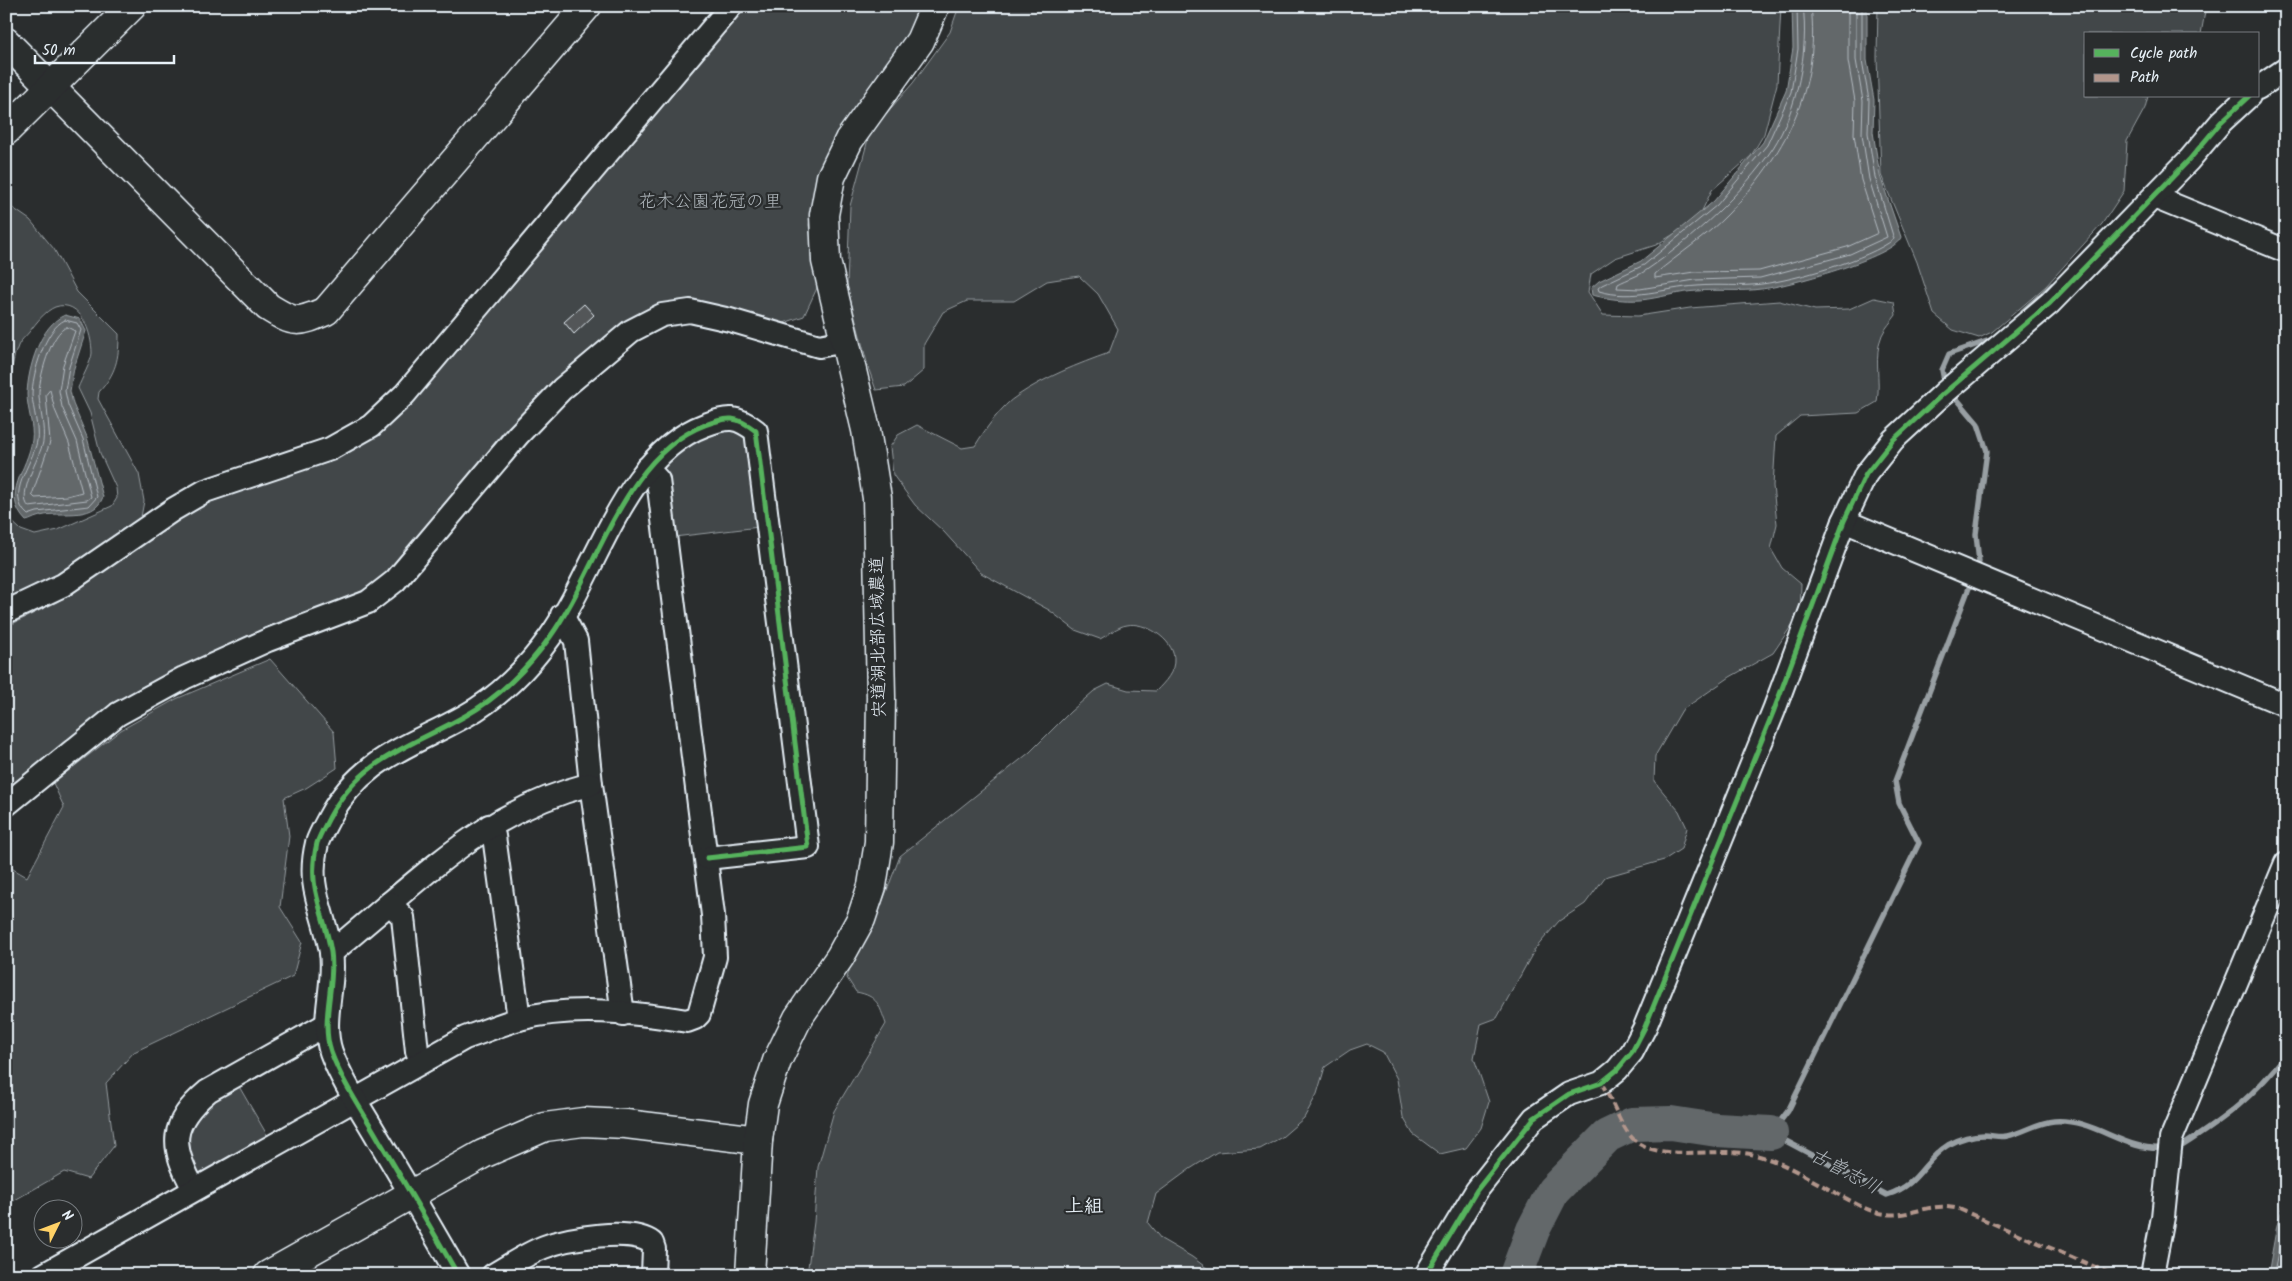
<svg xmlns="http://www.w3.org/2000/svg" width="2292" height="1281" font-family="Kalam,'Klee One',sans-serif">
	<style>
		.green { fill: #424648; stroke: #959ca0 }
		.water { fill: #63686b; stroke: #989fa3 }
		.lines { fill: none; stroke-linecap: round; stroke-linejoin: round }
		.shore { stroke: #b3bac0; stroke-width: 1 }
		.stream { stroke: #989fa3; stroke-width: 5.5 }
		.river { stroke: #63686b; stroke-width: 34 }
		.building { fill: #535759; stroke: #e8f1f8 }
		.street-casing { stroke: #e8f1f8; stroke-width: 26 }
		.secondary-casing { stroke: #e8f1f8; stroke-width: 31 }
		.street { stroke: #2a2d2e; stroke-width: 22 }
		.secondary { stroke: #2a2d2e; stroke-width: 28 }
		.quiet { stroke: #b2968c; stroke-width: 4; stroke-dasharray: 8 4; stroke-linecap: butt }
		.cycleway-casing { stroke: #2a2d2e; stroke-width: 8 }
		.cycleway { stroke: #56b35d; stroke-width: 5 }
		.labels { text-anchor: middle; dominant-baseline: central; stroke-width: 4.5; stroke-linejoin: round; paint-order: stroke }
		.park-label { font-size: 18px; fill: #aeb5ba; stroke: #2a2d2e }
		.street-label { font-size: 18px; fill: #e8f1f8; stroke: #2a2d2e }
		.water-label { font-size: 19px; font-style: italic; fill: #acb3b9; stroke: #2a2d2e }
		.neighbourhood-label { font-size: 19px; font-weight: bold; fill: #e8f1f8; stroke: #2a2d2e }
	</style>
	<rect width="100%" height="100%" fill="#2a2d2e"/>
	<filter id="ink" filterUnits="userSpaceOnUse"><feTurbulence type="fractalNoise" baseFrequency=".02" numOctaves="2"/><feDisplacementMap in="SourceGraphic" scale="10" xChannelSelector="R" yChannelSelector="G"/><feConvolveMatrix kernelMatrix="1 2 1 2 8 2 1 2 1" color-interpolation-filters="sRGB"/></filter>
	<g filter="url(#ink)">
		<g class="green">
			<path d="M741,6h182l-5,12 -19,32 -22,32 -25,29 -20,35 -17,42 -6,37 8,63 -13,28 -23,8 -74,-20 -128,58 -75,69 -93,118 -35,34 -31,17 -44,14 -54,22 -72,35 -59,32 -27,19 -83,69v-164l51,-25 116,-82 46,-22 111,-37 31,-16 46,-36z"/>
			<path d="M959,6h822l-4,78 -13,50 -13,22 -39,34 -14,29 -42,26 -41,13 -24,16 -3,18 15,23 35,1 52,-8 89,-7 36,9 34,-1 25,-11 20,4 2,13c-4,6 -11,13 -14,20 -9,21 -1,45 -5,67l-19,11 -58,3 -24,20 -3,50 4,38 -6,25 11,19 19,16 -1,29 -27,40 -43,24 -48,33 -27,46 -1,25 25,30 8,17 -6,21 -17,11 -59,17 -20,27 -26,17 -24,28 -38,69 -16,6 -7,34 15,44 -8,26 -15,20 -26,6 -27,-20 -10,-17 -6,-38 -14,-27 -16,-8 -17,6 -25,17 -8,27 -13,24 -22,19 -22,12 -43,3 -27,17 -34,25 -8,29 13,16 31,18 24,18h-409l7,-53 4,-55 16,-56 52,-87c-7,-19 -8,-28 -30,-32l-9,-14 6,-21 23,-38 24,-63 130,-104 40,-40 24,-21 14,-7 20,6 28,1c9,-9 19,-19 18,-33 -1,-19 -30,-37 -47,-33 -9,1 -19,10 -27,14l-25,-9 -26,-20 -68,-37 -37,-41 -29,-27 -22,-30 -3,-28 8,-12 19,-10 45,23 13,-2c9,-15 27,-41 42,-50 28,-19 61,-32 92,-43l9,-24 -20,-35 -19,-18 -32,5 -33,20h-47l-24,11 -19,32v26l-20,17 -28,3 -7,-20 -22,-84 3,-80 20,-74 43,-49 37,-51z"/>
			<path d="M1878,6h328l-5,28h-115v62h62l-3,12 -18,33 -3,50 -22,33 -56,62 -54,46 -13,6 -26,-8 -19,-16 -17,-52 -36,-87 -4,-118z"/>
			<path d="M7,204l23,16 24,29 23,43 42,42c0,25 -3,39 -20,58l-1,7 41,75 5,27 -3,16 -59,46 -76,42v-89l15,14 14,5 23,-5 54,-24 5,-8 -1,-10 -16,-35 -10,-40 -12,-25c3,-8 14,-28 14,-35 0,-19 -11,-55 -37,-46 -10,4 -19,16 -25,24 -4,5 -10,10 -12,15 -11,23 -5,61 -12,88z"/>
			<path d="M716,429l29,2 14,96 -85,10 -11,-76z"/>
			<path d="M270,659l64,73 3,36 -31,20 -22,10 5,38 -9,71 22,35 -9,34 -159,76 -28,31 8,63 -26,33 -24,-7 -58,33v-340l21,12 37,-70 -11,-24 68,-53 55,-31z"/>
			<path d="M237,1083l33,57 -65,35 -11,-4 -9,-35 9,-25z"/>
		</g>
		<g class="water">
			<path d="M1792,6h75v54l7,40 -1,32 7,44 21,61c-6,20 -117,50 -140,52 -21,3 -43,0 -64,2 -19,1 -38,7 -56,9 -17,1 -33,-1 -49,-5l-1,-7 8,-7 42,-20 73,-60 49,-59 23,-51 7,-43z"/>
			<path d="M65,315l15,4 6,12 -12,37 -4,23 3,13 14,33 16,60c-10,26 -45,12 -66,20 -4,1 -6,3 -11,4 -26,-27 2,-51 6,-81 2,-15 -5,-31 -5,-46 1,-26 13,-69 38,-79z"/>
			<path d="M2286,1197v78h-13l-4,-6 8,-44z"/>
		</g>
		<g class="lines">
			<g class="shore">
				<path d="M1797,6l1,43 -7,43 -24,53 -50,60 -73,60 -42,20 -4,3 1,3c34,10 65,-3 98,-5 21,-2 44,1 65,-2 32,-4 108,-25 132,-45l-19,-62 -7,-44 1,-33 -7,-40v-54"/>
				<path d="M1803,6c6,44 -6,105 -30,142 -30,45 -81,91 -125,121 -9,7 -21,10 -30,15l-1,4 23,1 55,-9 65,-2 90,-24 37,-17 -18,-58 -7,-45 1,-33 -7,-41v-54"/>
				<path d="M1811,6c10,83 -27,150 -83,208 -21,22 -49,40 -73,60v4l39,-6 65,-1 88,-24 31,-14 -17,-53 -7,-46 1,-33 -7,-40v-55"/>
				<path d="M65,320l12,3 4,7 -12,37 -4,24 3,14 15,34 14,58 -8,9 -52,6 -9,3c-24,-20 5,-51 9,-74 2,-15 -4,-31 -5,-46 0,-20 13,-67 33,-75z"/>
				<path d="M67,327l8,4 -12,34 -4,26 3,16 15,34 14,56 -4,3 -58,7c-13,-13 11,-49 14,-65 2,-15 -3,-31 -4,-46 -1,-15 12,-65 28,-69z"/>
				<path d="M50,390l5,20 14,33 13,49 -15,4 -32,2 -3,-3 18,-53 -4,-47z"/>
				<path d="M2277,1275l-2,-8 11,-52"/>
			</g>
			<g class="stream">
				<path d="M2022,312l30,-27"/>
				<path d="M1945,385l-3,-15 7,-16 44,-15"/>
				<path d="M1951,392l27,32 9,27 -11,83 3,28 -4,10"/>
				<path d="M1972,580l-77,201 4,22 20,40 -131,268 -17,22 116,62c34,-11 35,-34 61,-50 11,-6 24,-10 36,-10 8,0 16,3 23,1 16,-3 31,-14 47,-15 40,-3 71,31 110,27"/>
				<path d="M2176,1147l6,-1c45,-29 71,-49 104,-91"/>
			</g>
			<path class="river" d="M1516,1275l17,-45 20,-39 54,-55 25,-12 39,-1 46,7 54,3"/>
		</g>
		<path class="building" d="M584,304l10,11 -20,19 -10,-12z"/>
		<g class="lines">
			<defs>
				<g id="street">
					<path d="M2258,88l28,-19"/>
					<path d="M2154,197l132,54"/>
					<path d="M1844,521l442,184"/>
					<path d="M6,612l57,-27 111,-76 31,-18 125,-42 41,-23 34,-32 326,-388"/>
					<path d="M562,615l14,26 15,143 32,230"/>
					<path d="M6,805l112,-91 66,-36 84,-38 100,-38 27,-21 123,-146 44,-46 69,-58 31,-16 28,-4 40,9 89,26 26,-5"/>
					<path d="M489,826l5,10 25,183"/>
					<path d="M390,903c65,-55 116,-97 201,-119"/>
					<path d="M331,953l59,-50 13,14 14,134 4,10"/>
					<path d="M194,1189c-24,-43 -25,-65 14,-98l119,-67"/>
					<path d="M43,1275l422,-237c18,-6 36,-14 54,-19 54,-14 114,-7 168,2l8,-3 4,-4 16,-57 -2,-42 -55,-435 -11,-12"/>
					<path d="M458,1275c-26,-45 -52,-90 -79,-135 -16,-28 -37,-58 -48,-88 -11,-32 5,-68 0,-100 -7,-42 -25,-64 -14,-109 3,-9 8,-17 12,-25 32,-60 81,-71 136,-102 33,-18 63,-48 85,-79 47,-65 74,-182 155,-212 23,-9 32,-9 51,6l52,416 -101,11"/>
					<path d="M493,1275c16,-9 33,-21 51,-28 23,-9 88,-20 108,-4l2,6 -1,26"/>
					<path d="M1426,1275l51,-85 57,-72 35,-24 32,-11 16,-13 15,-18 13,-25 129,-317 70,-189 22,-47 27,-34 50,-46 107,-91 139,-143 32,-38 28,-26"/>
					<path d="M2152,1275l11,-58 8,-78 115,-276"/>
				</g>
				<g id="secondary">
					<path d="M6,42l262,265c27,17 30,16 58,4l261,-305"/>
					<path d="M6,131l126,-125"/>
					<path d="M268,1275l215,-121 62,-27 38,-5 43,2 132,16"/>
					<path d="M750,1275l8,-135 5,-36 14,-43 21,-43 42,-61 21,-38 11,-33 7,-44 2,-145 -4,-199 -11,-68 -40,-169 -2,-46 7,-38 18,-37 71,-99 15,-35"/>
				</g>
			</defs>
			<use href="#street" class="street-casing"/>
			<use href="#secondary" class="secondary-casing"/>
			<use href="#street" class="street"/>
			<use href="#secondary" class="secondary"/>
			<path class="quiet" d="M1601,1083c13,18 20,48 37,60 24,17 76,6 105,10 36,4 69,28 100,44 14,7 26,15 42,17 27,4 43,-13 74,-5l155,66"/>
			<defs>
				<g id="cycleway">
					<path d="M458,1275c-26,-45 -52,-90 -79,-135 -16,-28 -37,-58 -48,-88 -11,-32 5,-68 0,-100 -7,-42 -25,-64 -14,-109 3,-9 8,-17 12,-25 32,-60 81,-71 136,-102 33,-18 63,-48 85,-79 47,-65 74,-182 155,-212 23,-9 32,-9 51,6l52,416 -101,11"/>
					<path d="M1426,1275l51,-85 57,-72 35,-24 32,-11 16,-13 15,-18 13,-25 129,-317 70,-189 22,-47 27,-34 50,-46 107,-91 139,-143 32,-38 28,-26"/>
				</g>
			</defs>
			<use href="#cycleway" class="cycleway-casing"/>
			<use href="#cycleway" class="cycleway"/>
		</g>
	</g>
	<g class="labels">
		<g class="park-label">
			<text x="710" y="202">花木公園花冠の里</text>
		</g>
		<g class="street-label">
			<text transform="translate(879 637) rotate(-91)">宍道湖北部広域農道</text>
		</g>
		<g class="water-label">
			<text transform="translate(1845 1172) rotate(28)">古曽志川</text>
		</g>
		<g class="neighbourhood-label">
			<text x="1084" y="1207">上組</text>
		</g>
	</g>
	<rect width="2292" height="1281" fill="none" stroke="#2a2d2e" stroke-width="25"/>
	<rect x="12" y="12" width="2267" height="1256" fill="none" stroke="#e8f1f8" stroke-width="2" filter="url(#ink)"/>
	<rect x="2084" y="32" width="175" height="65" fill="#2a2d2e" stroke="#767b7f"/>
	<rect x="2094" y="49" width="25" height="8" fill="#56b35d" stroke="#767b7f"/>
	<text x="2130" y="58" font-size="15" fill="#e8f1f8">Cycle path</text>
	<rect x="2094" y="74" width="25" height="8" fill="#b2968c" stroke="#767b7f"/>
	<text x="2130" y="82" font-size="15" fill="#e8f1f8">Path</text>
	<g transform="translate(58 1224) rotate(48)"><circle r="24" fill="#2a2d2e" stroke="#767b7f"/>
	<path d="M0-4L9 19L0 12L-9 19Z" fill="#ffd166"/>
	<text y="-8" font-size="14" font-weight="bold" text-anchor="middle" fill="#e8f1f8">N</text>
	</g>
	<path d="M35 55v8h139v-8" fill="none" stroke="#e8f1f8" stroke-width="2.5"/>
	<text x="42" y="55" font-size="15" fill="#e8f1f8" stroke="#2a2d2e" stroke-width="4" paint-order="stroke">50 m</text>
</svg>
